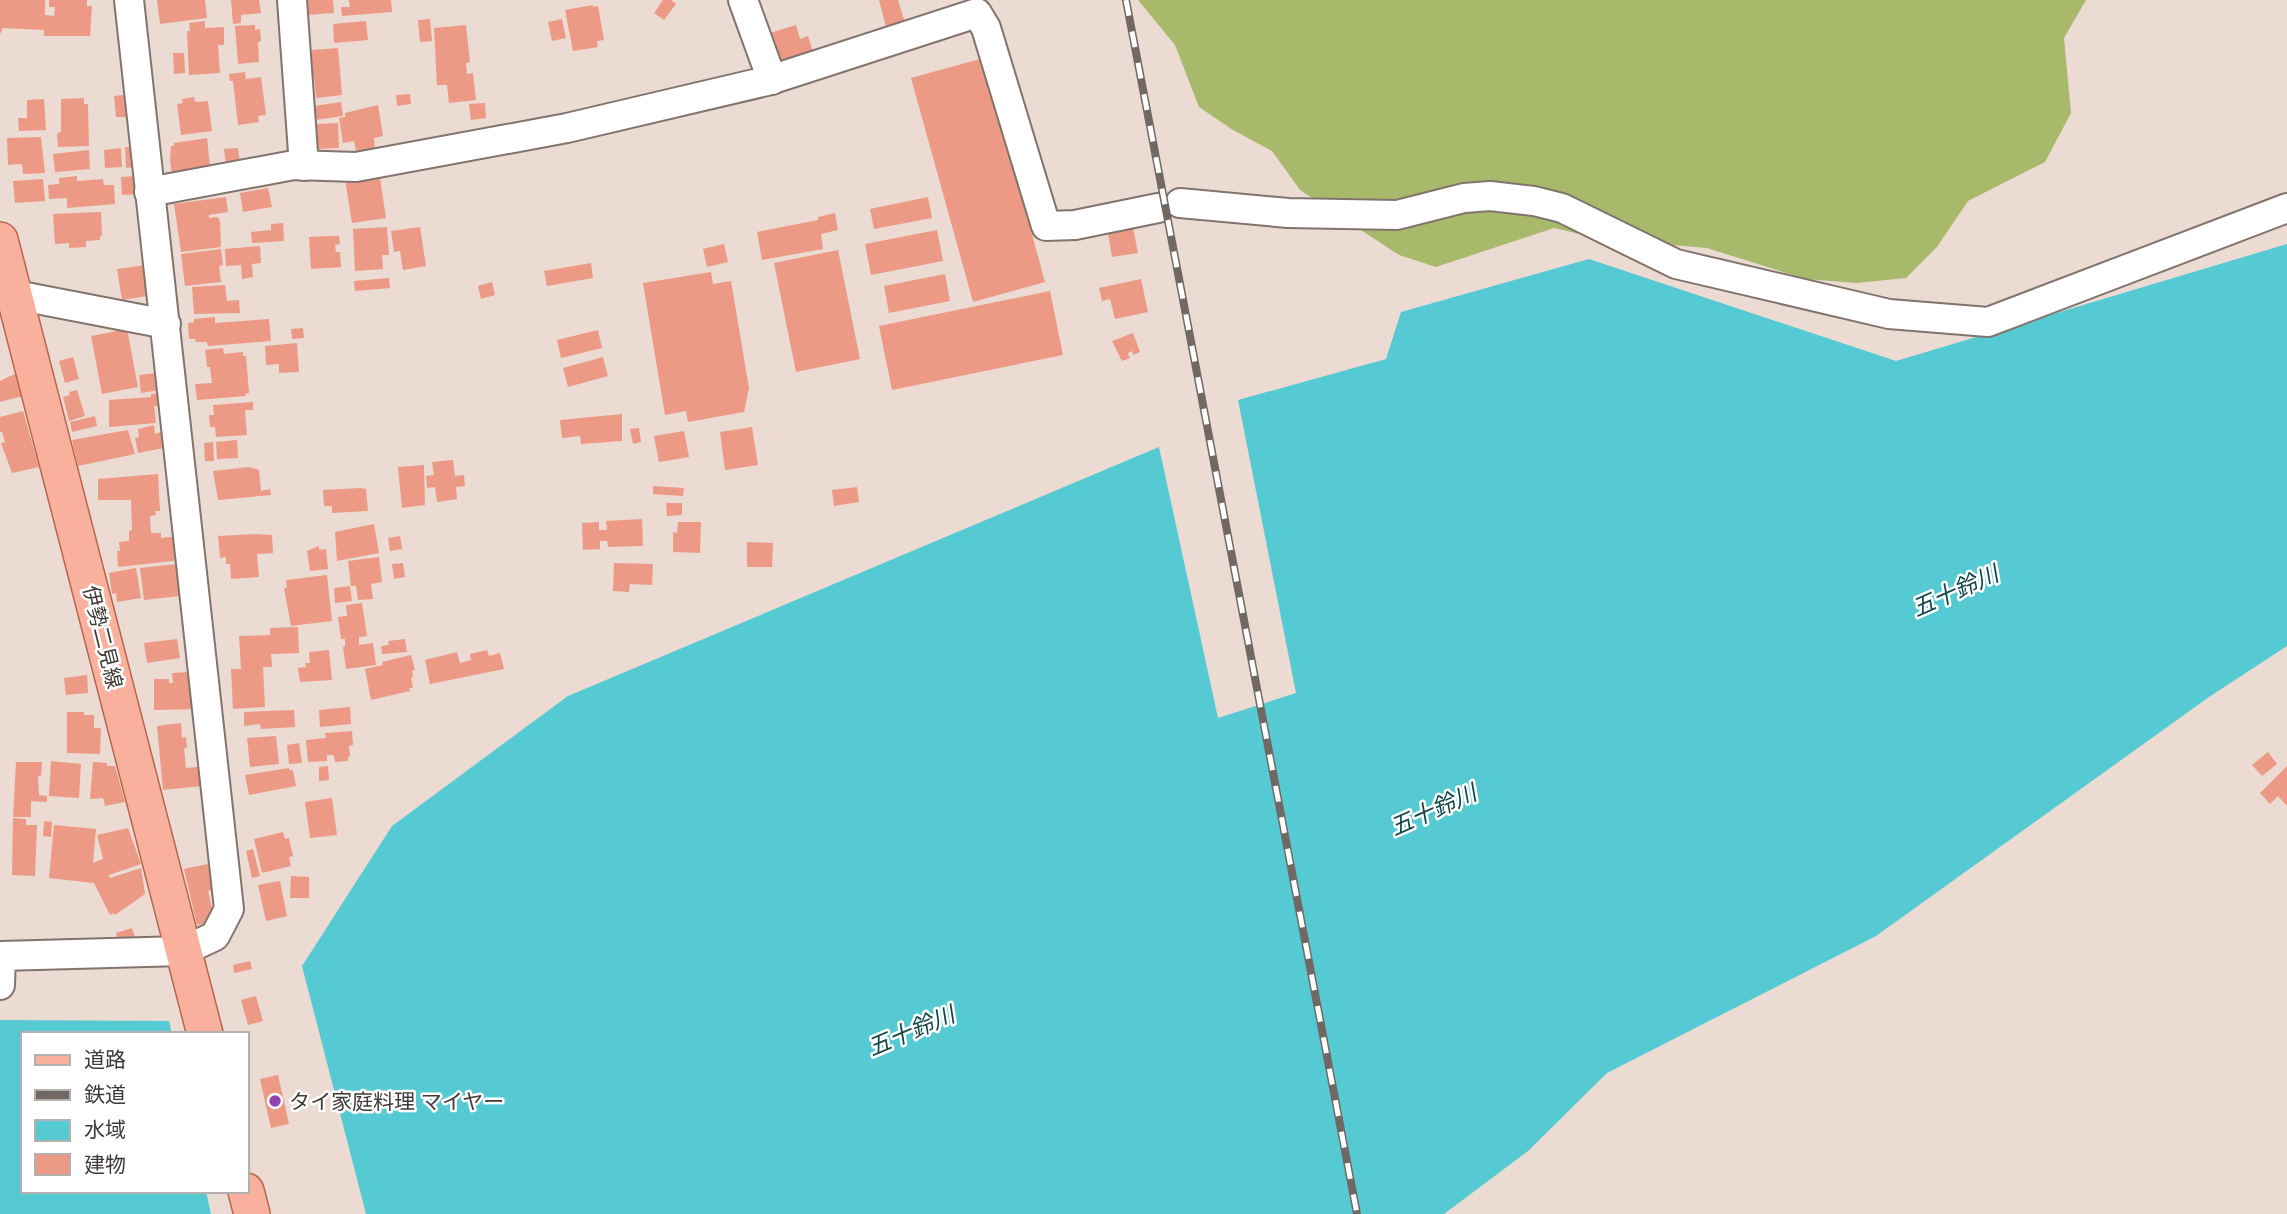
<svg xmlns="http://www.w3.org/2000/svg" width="2287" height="1214" font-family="Helvetica,'Noto Sans JP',sans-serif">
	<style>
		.forest { fill: #a8b96b }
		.water { fill: #56cad3 }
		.building { fill: #ec9985 }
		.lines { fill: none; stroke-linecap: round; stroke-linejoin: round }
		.minor-casing { stroke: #82746d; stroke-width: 32 }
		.major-casing { stroke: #b6664e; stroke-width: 38 }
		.minor { stroke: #fff; stroke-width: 28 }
		.major { stroke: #f9b19d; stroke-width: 35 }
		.rail-casing { stroke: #716864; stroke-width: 8 }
		.rail { stroke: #fff; stroke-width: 5; stroke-dasharray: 16; stroke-linecap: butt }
		.poi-dot { fill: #9542b1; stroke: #fff; stroke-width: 2.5 }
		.labels { text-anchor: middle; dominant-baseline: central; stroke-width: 5; stroke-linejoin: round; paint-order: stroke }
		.street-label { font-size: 21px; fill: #403a37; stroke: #fff }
		.poi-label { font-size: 21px; fill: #403a37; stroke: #fff; text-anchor: start }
		.water-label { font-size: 23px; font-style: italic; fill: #114549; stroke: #fff }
	</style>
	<rect width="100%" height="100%" fill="#ebdbd3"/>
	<path class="forest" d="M1138,0h948l-22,38 7,75 -26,49 -77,39 -31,46 -31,31 -50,5 -51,-4 -98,-31 -106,-9 -47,-11 -118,39 -37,-12 -99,-65 -28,-39 -39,-21 -34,-23 -24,-62z"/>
	<g class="water">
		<path d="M2287,244v402l-78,51 -333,239 -269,137 -79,78 -84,63h-1078l-64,-248 90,-140 176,-130 591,-249 59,271 78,-25 -58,-293 148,-41 15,-47 188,-53 307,102z"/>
		<path d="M0,1020l169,1 3,13h-149v157h183l5,23h-211z"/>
	</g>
	<g class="building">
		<path d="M0,0h45v15l9,1 1,-9h-6v-7h38v6h5l-2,30h-46v-6l-41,-2 -3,6z"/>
		<path d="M157,0h48l2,18 -47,6z"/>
		<path d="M231,0h28l2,13 -20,2v8l-8,1z"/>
		<path d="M304,0h29l1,13 -28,2z"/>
		<path d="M349,0h42l1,12 -50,4 -1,-9h9z"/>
		<path d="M663,0h8l5,4 -12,16 -10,-7z"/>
		<path d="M879,0h19l8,26 -19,5z"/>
		<path d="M593,5v2l5,-1 6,34 -7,1 1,6 -25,4 -8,-41z"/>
		<path d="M430,19l2,22 -12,1 -2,-22z"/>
		<path d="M562,19l4,19 -14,3 -4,-19z"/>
		<path d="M205,21v7l19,-1v18h-6l2,28 -31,2 -2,-44h3l-1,-8z"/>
		<path d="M366,21l2,19 -34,3 -1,-19z"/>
		<path d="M255,25v5l5,-1 1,12 -3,1 1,20 -21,2 -3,-38z"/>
		<path d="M466,25l4,37 -4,1 1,11 6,-1 3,27 -27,3 -2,-18h-10l-3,-57z"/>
		<path d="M796,25l4,14 8,-3 7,22 -34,11 -11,-36z"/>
		<path d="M338,48l4,47 -26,3 -2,-22 -4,1 -2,-23h4v-4z"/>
		<path d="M173,53h11l1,20 -11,1z"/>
		<path d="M984,58l61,224 -72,20 -62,-224z"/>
		<path d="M245,72l1,7 15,-2 5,38 -8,1 1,6 -21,3 -5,-44h-3l-1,-7z"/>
		<path d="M410,94l1,10 -14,2 -1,-11z"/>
		<path d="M124,95l2,22h-10l-2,-21z"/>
		<path d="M194,97l1,5 13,-1 4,30 -31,4 -4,-31 6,-1 -1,-4z"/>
		<path d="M84,98v6h4l1,42 -31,1 -1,-14 4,-1v-33z"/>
		<path d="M44,99l2,31 -27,1 -1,-13h9v-18z"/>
		<path d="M341,102l2,14 -28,4 -1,-14z"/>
		<path d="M485,103l1,15 -15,2 -2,-16z"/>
		<path d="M378,105l5,31 -9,2 1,10 -19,3 -2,-10 -11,2 -4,-25 6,-1v-4z"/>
		<path d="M338,123l1,25 -23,1 -1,-25z"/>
		<path d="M41,137l4,36 -22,1 -1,-10 -14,1 -1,-27z"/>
		<path d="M207,138l3,28h-4v4l-34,5 -2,-16 1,-13h3v-3z"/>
		<path d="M125,147h9l1,20 -9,1z"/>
		<path d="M121,148l1,19 -17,1 -1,-18z"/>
		<path d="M238,148l2,16 -14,1 -2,-16z"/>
		<path d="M89,150l1,19 -35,3 -2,-18z"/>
		<path d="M77,176v5l26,-2 1,6h10l1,19 -48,4v-10l-18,1 -1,-14 11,-1v-6z"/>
		<path d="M138,176l1,18 -17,1 -1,-18z"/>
		<path d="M352,178v4l28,-4 6,40 -34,5 -7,-44z"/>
		<path d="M43,179l2,22 -30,2 -2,-22z"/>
		<path d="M268,188l4,19 -29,5 -3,-19z"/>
		<path d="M226,197l2,15 -19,3v3l9,-1 2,5 1,25 -40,5 -7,-48z"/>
		<path d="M928,197l4,21 -58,11 -4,-20z"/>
		<path d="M101,212l1,24h-2v4l-14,1v6l-17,1v-5l-14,1 -2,-30z"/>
		<path d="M835,213l3,17 -17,4 2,15 -61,11 -5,-28 61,-12v-3z"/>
		<path d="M283,223l1,18 -32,2 -1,-11 20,-2v-6z"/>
		<path d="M1132,223l6,30 -26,4 -5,-30z"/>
		<path d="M387,227l2,28h-7l1,14 -28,2 -2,-42z"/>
		<path d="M420,227l6,39 -23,4 -3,-19 -6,1 -3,-21z"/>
		<path d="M937,230l6,31 -72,14 -6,-31z"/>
		<path d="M334,236h5l1,8 -5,1 1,7h4l1,15 -30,2 -2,-32z"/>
		<path d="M724,244l4,18 -21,5 -4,-18z"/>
		<path d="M260,246l1,17 -9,1 1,13 -11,2 -1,-14 -15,1 -1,-17z"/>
		<path d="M221,249l2,16 -4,1 2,16 -36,4 -4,-32z"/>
		<path d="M838,250l22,109 -64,13 -22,-109z"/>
		<path d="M591,263l2,15 -46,8 -3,-15z"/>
		<path d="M146,265l3,19h-3l1,12 -25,4 -5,-31z"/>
		<path d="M711,272l2,12 18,-3 18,107 -5,24 -56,10 -2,-11 -21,4 -22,-132z"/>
		<path d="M945,274l5,27 -61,12 -5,-27z"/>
		<path d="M389,278l1,10 -35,3 -1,-10z"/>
		<path d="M1141,279l7,33 -33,7 -5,-20 -8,2 -3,-13z"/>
		<path d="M492,282l3,13 -14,4 -3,-13z"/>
		<path d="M225,285l2,16 12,-1 1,13 -46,1 -2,-27z"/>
		<path d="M1050,291l13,64 -171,35 -13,-64z"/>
		<path d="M215,317v6l54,-4 2,22 -63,5 -1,-4h-11l-1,-3h-6l-1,-16 6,-1v-3z"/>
		<path d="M303,328l1,10 -12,1 -1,-10z"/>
		<path d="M127,329l11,58 -36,7 -11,-58z"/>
		<path d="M598,330l4,18 -41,10 -4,-18z"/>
		<path d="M1133,333l7,19 -7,3 -1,-4 -4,2 2,5 -8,3 -10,-20z"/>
		<path d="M297,343l2,29 -20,1v-9l-13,1 -1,-19z"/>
		<path d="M223,348l1,6 19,-2v4h3l3,37 -4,1 1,2 -49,4 -2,-16 17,-1 -2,-16h-3l-2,-17z"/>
		<path d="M73,357l6,22 -14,4 -6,-22z"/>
		<path d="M603,357l5,19 -40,11 -5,-19z"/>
		<path d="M21,371l2,25 -23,6v-21z"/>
		<path d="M166,372l2,17 -27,4 -2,-18z"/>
		<path d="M77,390l8,26 -16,5 -6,-24 7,-2 -1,-3z"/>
		<path d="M168,392l1,13 -15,1 2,17 -47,4v-27l42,-3v-3z"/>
		<path d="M253,402v8h-8l2,25 -31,2 -1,-10h-5l-1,-12h5l-1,-10z"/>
		<path d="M23,411l16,56 -27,6 -11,-30 4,-1 -3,-10h-2v-15z"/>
		<path d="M622,414v27l-41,3 -1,-8 -18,2 -2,-18z"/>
		<path d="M95,416l2,10 -25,6 -2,-10z"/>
		<path d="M154,425l1,9 6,-2 3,16 -26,5 -3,-15 4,-1 -1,-8z"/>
		<path d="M752,427l6,38 -33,5 -5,-38z"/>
		<path d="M639,428l2,14 -8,2 -3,-15z"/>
		<path d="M128,430l7,24 -57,12 -6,-26z"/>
		<path d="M684,431l5,26 -30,5 -5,-26z"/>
		<path d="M237,440l1,18 -21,1 -1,-17z"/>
		<path d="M213,442l1,19h-9l-1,-18z"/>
		<path d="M453,460l2,16 9,-1 1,11 -9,1 1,12 -20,3 -2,-15 -8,1 -1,-12 8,-1 -2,-13z"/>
		<path d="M424,465l1,40 -23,3 -4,-41z"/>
		<path d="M249,467l10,3 2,21 9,-2 1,6 -53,5 -5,-29z"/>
		<path d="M158,474l2,37h-5l1,4 -6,1 1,17h10v5l18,-2 2,24 -63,7 -1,-16h3l-1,-9 10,-1v-10l3,-1 -1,-30h-33v-21z"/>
		<path d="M653,486l31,2 -1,8 -30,-2z"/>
		<path d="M857,487l2,15 -25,4 -2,-16z"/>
		<path d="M360,488l6,1 2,22 -36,2v-7h-8l-1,-16z"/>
		<path d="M666,503h16v12l-15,1z"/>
		<path d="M642,519l1,27 -35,1 -1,-6h-7v8l-17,1 -1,-27 17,-1v8h8l-1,-9z"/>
		<path d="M678,522h23l-1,31 -27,-1v-20l4,1z"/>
		<path d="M374,524l5,29 -42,8 -2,-29z"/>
		<path d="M256,534l16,1 1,18 -16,1 2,23 -28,2 -1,-15h-4v-7l-6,1 -2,-22z"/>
		<path d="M400,536l2,13 -12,2 -2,-13z"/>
		<path d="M747,542l26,1 -1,24h-25z"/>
		<path d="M319,546v4l7,-1 2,20 -18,2 -3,-20z"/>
		<path d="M379,557l3,25 -11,2 2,15 -15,1 -2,-14h-5l-3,-25z"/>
		<path d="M186,563l3,23 -10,1 1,9 -36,4 -4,-32z"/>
		<path d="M403,563l2,14 -11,2 -2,-15z"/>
		<path d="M614,563l39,1 -1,21 -22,-1 -1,8 -16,-1z"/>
		<path d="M136,568l5,30 -24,4 -1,-9 -4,1 -3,-21z"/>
		<path d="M327,575l5,46 -41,5 -7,-38h3l-1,-8z"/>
		<path d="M350,586l2,15 -17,2 -1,-15z"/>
		<path d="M362,603l5,33 -8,1v8l14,-2 3,22 -30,4 -3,-22 2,-1v-7h-4l-3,-22 9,-1 -1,-11z"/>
		<path d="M298,627l1,26 -28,1 1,13h-9l2,40 -32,2 -2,-40h10l-2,-33 31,-1v-7z"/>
		<path d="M177,639l3,19 -33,5 -3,-20z"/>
		<path d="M405,639l2,13 -25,2 -1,-8 8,-1 -1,-4z"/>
		<path d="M329,650l3,30 -32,2 -2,-14 8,-1 -1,-4h5l-1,-11z"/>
		<path d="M487,650l2,6 11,-3 4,16 -74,15 -5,-24 32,-8 3,11 11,-3 -1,-6z"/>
		<path d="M411,655l4,15 -3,1 1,6h-2l2,11h-4l1,3 -39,9 -6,-31 18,-4 -1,-3z"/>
		<path d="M188,672v10h9l1,27 -44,1v-31h15v4h4l-1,-10z"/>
		<path d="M87,675l1,18 -22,2 -2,-17z"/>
		<path d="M350,707l1,17 -31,3 -1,-17z"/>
		<path d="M294,710l1,17 -34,2 -1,-5 -16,2v-14z"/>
		<path d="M67,712h17v3h10v13h7l-1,26 -33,-1z"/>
		<path d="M181,723l1,15 4,-1 1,11h-3l2,20 24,-2 2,19 -49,5 -6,-64z"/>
		<path d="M352,731l1,14 -4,1 1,10 -2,1v4l-13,1 -1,-7h-7v6l-19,1 -2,-22 20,-2 -1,-5z"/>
		<path d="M276,736l3,28 -29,3 -3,-29z"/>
		<path d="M299,743l3,20 -13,1 -2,-19z"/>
		<path d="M2268,752l9,12 -15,12 -10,-11z"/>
		<path d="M51,761l30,3 -2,34 -30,-2z"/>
		<path d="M16,762h26l-1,14h-3l1,19 8,1v6l-16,-1v16h-18z"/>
		<path d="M93,762l14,1v3h8l10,36 -20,4 -2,-8 -13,1z"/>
		<path d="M328,766l1,14 -10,1v-14z"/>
		<path d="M2287,766v40l-9,-10 -8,8 -10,-11z"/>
		<path d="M289,768v2h4l3,16 -47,9 -4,-20z"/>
		<path d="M332,798l5,37 -27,3 -5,-36z"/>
		<path d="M13,818l13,1v6h11l-2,51 -23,-1z"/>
		<path d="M44,821l8,1 -1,15 -8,-1z"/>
		<path d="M54,825l42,4 -3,34 10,-4 -6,-24 31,-7 13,36 -32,11 1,3 31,-10 4,26 -30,21 -1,-2 -4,2 -16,-32 -45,-5z"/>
		<path d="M283,832l2,7 4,-1 4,18 -4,1 2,9 -29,7 -8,-34z"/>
		<path d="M253,849l7,27 -8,2 -6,-27z"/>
		<path d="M208,864l7,25 -7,2 7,30 -18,4 -13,-56z"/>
		<path d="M291,876l18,1v21h-19z"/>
		<path d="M280,881l7,35 -21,5 -8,-36z"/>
		<path d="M132,928l3,9 -17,4 -2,-8z"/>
		<path d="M250,961l2,8 -18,4 -1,-8z"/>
		<path d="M256,996l7,25 -15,4 -7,-25z"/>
		<path d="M278,1075l11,49 -18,4 -11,-49z"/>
	</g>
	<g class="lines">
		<defs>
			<g id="minor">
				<path d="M292,0l12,166"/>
				<path d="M743,0l29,80"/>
				<path d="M149,192l145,-27 62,2 211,-39 200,-47 210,-68 9,15 60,198 29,-1 83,-17"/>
				<path d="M1180,203l108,10 109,2 67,-17 26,-2 44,5 28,7 114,56 213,50 99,8 299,-114"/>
				<path d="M0,292l166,32"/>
				<path d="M0,985l1,-29 182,-5 32,-15 14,-27 -100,-909"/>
			</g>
			<g id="major">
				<path d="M0,240l205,794"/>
				<path d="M246,1191l6,23"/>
			</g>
		</defs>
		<use href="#minor" class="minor-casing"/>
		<use href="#major" class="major-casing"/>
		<use href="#minor" class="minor"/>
		<use href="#major" class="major"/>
		<defs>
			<path id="rail" d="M1126,0l231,1214"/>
		</defs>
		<use href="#rail" class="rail-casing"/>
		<use href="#rail" class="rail"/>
	</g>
	<circle class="poi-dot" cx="275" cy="1101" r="7"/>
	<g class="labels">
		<g class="street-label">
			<text transform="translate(103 637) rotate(76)">伊勢二見線</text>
		</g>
		<g class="poi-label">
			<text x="289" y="1101">タイ家庭料理 マイヤー</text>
		</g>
		<g class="water-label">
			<text transform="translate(1955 591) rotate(-24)">五十鈴川</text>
			<text transform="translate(1433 810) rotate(-24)">五十鈴川</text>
			<text transform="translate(911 1031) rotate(-23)">五十鈴川</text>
		</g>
	</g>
	<rect x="21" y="1032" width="228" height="161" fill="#ffffff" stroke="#b3b0af" stroke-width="2"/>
	<rect x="35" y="1055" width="35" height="10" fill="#f9b19d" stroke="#b3b0af" stroke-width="2"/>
	<text x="84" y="1067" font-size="21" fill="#403a37">道路</text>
	<rect x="35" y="1090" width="35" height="10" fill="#716864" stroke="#b3b0af" stroke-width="2"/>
	<text x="84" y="1102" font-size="21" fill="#403a37">鉄道</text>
	<rect x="35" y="1120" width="35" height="21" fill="#56cad3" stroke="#b3b0af" stroke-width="2"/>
	<text x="84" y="1137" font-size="21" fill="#403a37">水域</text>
	<rect x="35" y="1154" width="35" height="21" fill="#ec9985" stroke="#b3b0af" stroke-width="2"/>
	<text x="84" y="1172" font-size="21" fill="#403a37">建物</text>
</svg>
